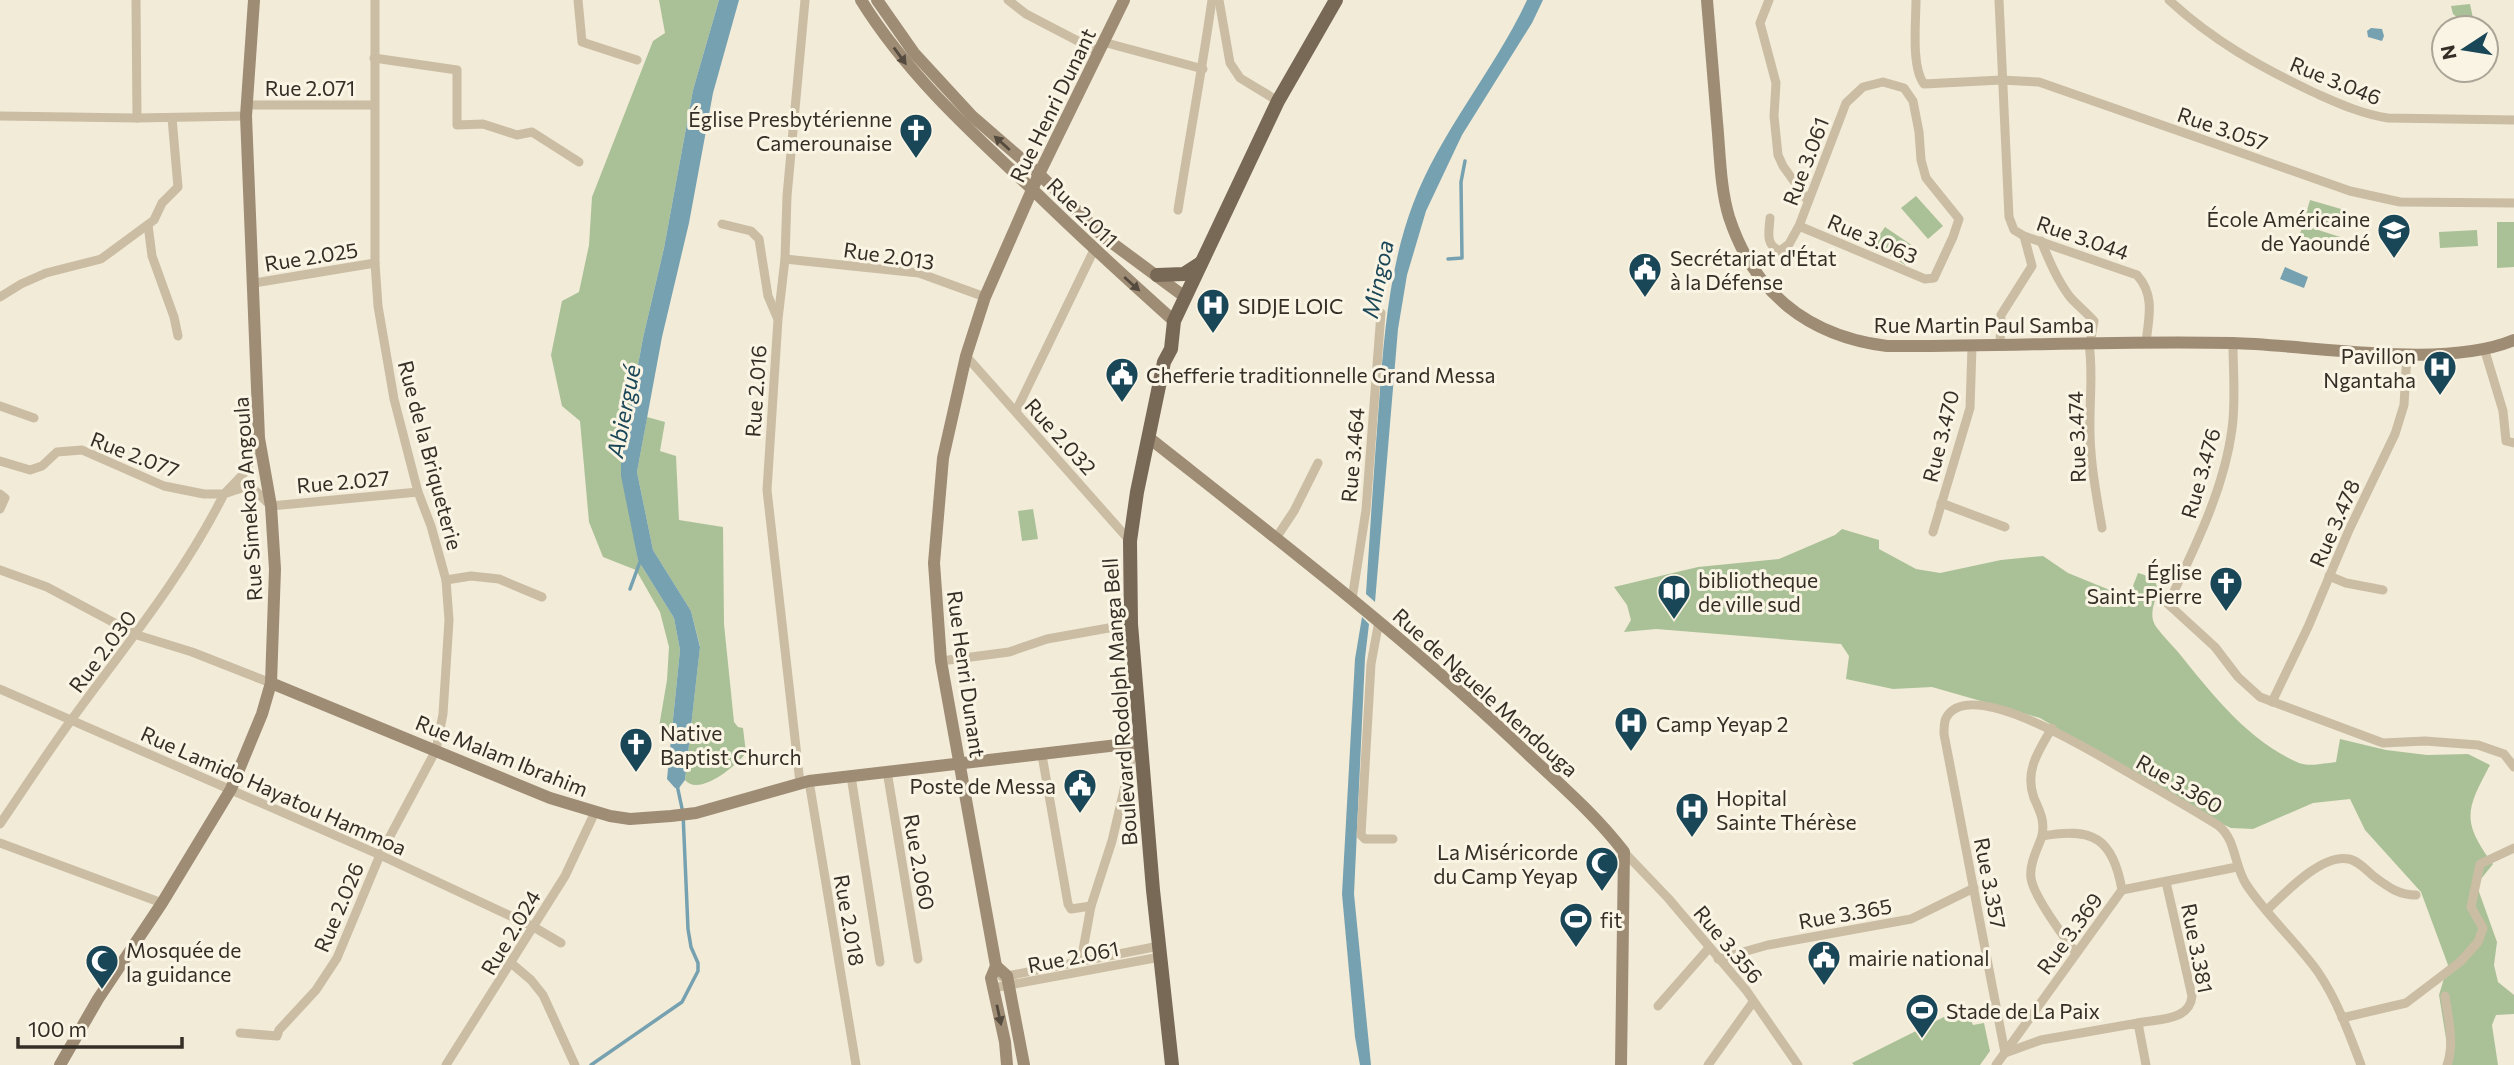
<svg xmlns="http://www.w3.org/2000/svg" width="2514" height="1065" font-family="Commissioner,sans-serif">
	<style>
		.green { fill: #aac197 }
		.water { fill: #76a1b0 }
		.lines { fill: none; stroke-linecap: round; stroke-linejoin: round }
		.stream { stroke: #76a1b0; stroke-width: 3.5 }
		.street { stroke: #cabda3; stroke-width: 9 }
		.secondary { stroke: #9e8c75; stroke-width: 12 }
		.primary { stroke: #786856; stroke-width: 14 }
		.oneway { fill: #544a3e }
		.labels { text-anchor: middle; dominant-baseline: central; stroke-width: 6; stroke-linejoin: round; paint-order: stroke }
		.street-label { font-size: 21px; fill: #352e26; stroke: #faf4e4 }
		.poi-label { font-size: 21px; fill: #352e26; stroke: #faf4e4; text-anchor: start }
		.water-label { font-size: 23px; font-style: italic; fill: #1a4758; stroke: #faf4e4 }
	</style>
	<rect width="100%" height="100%" fill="#f2ebd8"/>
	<g class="green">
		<path d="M659,0h60l-26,90 -29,158 -21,90 -22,119 17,103 36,58 6,32 -8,79 -13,-2 8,-47 2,-33 -9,-35 -24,-42 -33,-13 -14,-35 -9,-101 -18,-15 -11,-51 11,-54 17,-9 10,-47 3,-48 61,-156 12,-8z"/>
		<path d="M2470,4l3,14h-15l-5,-4 -2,-8z"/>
		<path d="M1916,196l27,30 -15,13 -27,-31z"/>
		<path d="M2310,200l38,11 -6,17 -37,-11z"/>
		<path d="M2497,222h17v45l-17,1z"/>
		<path d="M2303,225l37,12 -5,17 -38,-12z"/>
		<path d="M1885,227l31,21 -11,17 -32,-21z"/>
		<path d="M2477,230l1,16 -38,2 -1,-16z"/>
		<path d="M647,417l18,5 -5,29 16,5 3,64 44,7 1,97 10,98 4,5 5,1 3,25c-10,13 -47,44 -61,27l15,-134 -9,-35 -38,-61 -16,-78z"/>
		<path d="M1033,509l5,30 -16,2 -4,-30z"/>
		<path d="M1842,529l37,11v9l37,20 24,4 61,-13 42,-4 25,17 49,20 14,-2 7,-18c40,10 2,33 19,55 6,8 14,16 21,24 34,42 70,89 121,111 10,4 27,0 37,-1l4,-23 46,11 41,5 41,-1 22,11c-24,45 -29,56 3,99l-12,15 -3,10 19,53 -3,23 4,17 16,13v19l-18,1 -4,10 6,40h-52l3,-8 -10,-62 9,-30 -27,-73 -56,-62 -15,-31 -37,4 -60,26 -22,-1 -30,-14 -161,-96 -108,-31 -39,2 -47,-10 3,-23 -8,-12 -185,-15 -32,3 7,-12 -4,-15 -13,-18 84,-20 81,-8 56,-24z"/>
		<path d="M1958,1010l9,2 6,13 11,-2 6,28 -10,14h-126l-2,-2z"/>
	</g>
	<g class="water">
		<path d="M719,0h20l-26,93 -24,130 -27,114 -25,135 16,78 38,61 9,36 -15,133 -6,8h-4l-8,-9 13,-129 -6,-32 -36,-58 -17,-84v-19l22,-119 21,-90 29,-158z"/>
		<path d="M1527,0h16l-11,23 -70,112 -36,76 -19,64 -9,54 -23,273 -9,-8c4,-63 8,-127 13,-191 5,-67 10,-135 34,-199 28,-74 81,-133 114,-204z"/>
		<path d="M2371,28l11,1 2,7 -2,5 -14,-4 -1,-6z"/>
		<path d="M2285,267l23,10 -4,11 -24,-9z"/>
		<path d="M1362,617l7,7 -4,34 -11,236 17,171h-11l-5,-28 -13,-143 13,-235z"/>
	</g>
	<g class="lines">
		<g class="stream">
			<path d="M1448,259l14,-1 -1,-76 4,-21"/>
			<path d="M630,589l11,-30"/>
			<path d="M591,1065l91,-63 16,-31v-8l-7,-16 -3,-18 -5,-116 -6,-28"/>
		</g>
		<g class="street">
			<path d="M136,0l1,118"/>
			<path d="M578,0l4,42 55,18"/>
			<path d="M1008,0l18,14 73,38"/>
			<path d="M1219,0l11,63 10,15 38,23"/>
			<path d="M1769,0l-9,23 16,60 -2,33 4,39 5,11 25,35"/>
			<path d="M1916,0c0,22 -5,67 8,84l77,-4 38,2 311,109 50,11 114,1"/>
			<path d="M1999,0l10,217 5,13 10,6 113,39c18,20 12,42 9,67"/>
			<path d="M2169,0c43,40 91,67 144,92 25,11 48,22 75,26l126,2"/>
			<path d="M1103,42l100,27"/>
			<path d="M374,58l83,12v55l26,-1 34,11 15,-3 47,30"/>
			<path d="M246,105h128"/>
			<path d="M0,116l137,2 109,-2"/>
			<path d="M1178,210c11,-70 24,-140 34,-210"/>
			<path d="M1770,218c-1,14 -5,27 10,33l9,-7 10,-18 47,-123 17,-16 20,-5 21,6 9,13 6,31 2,28 5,18 33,41 -6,18 -19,41 -9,1 -126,-53"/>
			<path d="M722,224l29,7 8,8 9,57 9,21"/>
			<path d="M148,225l4,31 22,61 4,19"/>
			<path d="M2041,241c8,19 16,39 29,56 7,8 16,15 24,24l-4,23"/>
			<path d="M785,259l134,14 66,24"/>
			<path d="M254,283l121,-20"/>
			<path d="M0,297l21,-13 25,-11 55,-14 53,-39 8,-17 16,-16 -6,-69"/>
			<path d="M2233,343c0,28 3,58 -1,86 -8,61 -38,120 -64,175l47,43 23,30 22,20 123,46 42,-2 53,4 26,9 10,13"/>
			<path d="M2089,344c4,26 1,50 1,76 -1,37 6,73 12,108"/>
			<path d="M2000,346l1,-31 31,-49 -8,-30"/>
			<path d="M2484,348l19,63 3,30 8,2"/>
			<path d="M966,356l164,185"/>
			<path d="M0,406l34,12"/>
			<path d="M1016,411l78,-161"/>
			<path d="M0,461l30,9 12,-4 15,-14 25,-2 82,36 40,8h20l23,-24 11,-30"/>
			<path d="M0,494l5,4 -5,11"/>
			<path d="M1941,503l64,24"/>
			<path d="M1933,532l37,-124 2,-61"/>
			<path d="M1276,538l18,-27 24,-48"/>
			<path d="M0,570l47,17 90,48 55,17 79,31"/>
			<path d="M2329,576l17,7 37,7"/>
			<path d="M446,580l25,-4 28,3 43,18"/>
			<path d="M1352,599l14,-89 15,-197"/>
			<path d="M1379,621l-8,43 -10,171 4,4h28"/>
			<path d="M941,661l68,-9 38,-13 84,-15"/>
			<path d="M0,689l380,166 152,71 29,17"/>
			<path d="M2272,702l36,-75 41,-97 46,-96 9,-29 3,-51"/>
			<path d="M2052,728c-13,22 -28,43 -18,70 6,14 11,22 8,38 51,-9 71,2 80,54l115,-23"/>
			<path d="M1042,755l26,149 3,5 20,-3"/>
			<path d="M887,771l31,188"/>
			<path d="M851,776l29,186"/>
			<path d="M809,781l47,284"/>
			<path d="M800,783l-33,-293 11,-171 7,-60 2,-63 18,-196"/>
			<path d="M0,824c24,-35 47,-71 72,-105 54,-74 111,-143 152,-225 31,-11 24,-10 47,12l147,-14"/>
			<path d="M2042,836c-4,12 -13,28 -11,42 2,18 33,59 45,75"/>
			<path d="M0,843l162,60"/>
			<path d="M1624,852l44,46 78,92 52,75"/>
			<path d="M2267,910c18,-17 55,-57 82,-51 10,2 19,13 27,19 14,10 23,17 40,17"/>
			<path d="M1718,959l50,-14 143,-26 63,-31"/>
			<path d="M1081,961l10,-55 21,-65 23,-98"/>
			<path d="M511,963l20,17 12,15 32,70"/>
			<path d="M1002,977l157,-31"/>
			<path d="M993,988l167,-31"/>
			<path d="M2445,996c3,21 10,48 2,69"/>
			<path d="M1658,1006l51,-58"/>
			<path d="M2342,1018l64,-15 54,-41 18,-20 5,-14 -12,-21 9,-43 34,-16"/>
			<path d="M2138,1023c20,-4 52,-2 54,-27l-26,-114"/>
			<path d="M240,1033l37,3 2,-6 37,-40 21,-32 43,-103 56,-105 7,-36 6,-94 -3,-40 -15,-54 -13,-34 -24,-93 -16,-93 -3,-43v-263"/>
			<path d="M446,1065l119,-189 30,-64"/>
			<path d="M1708,1065l45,-63"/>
			<path d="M1996,1065l126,-175"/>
			<path d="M2146,1065l-8,-42 -97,17 -36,13 -61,-319c0,-5 0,-12 2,-16 24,-45 156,40 185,56 29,17 59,34 88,52 17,14 15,39 27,58 20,31 50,57 72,88 19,28 31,61 43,93"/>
		</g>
		<g class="secondary">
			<path d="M861,0c46,74 109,131 172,190 46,45 93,88 141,131"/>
			<path d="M877,0l37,53 58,63 67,58 65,63 81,60"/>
			<path d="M1707,0c3,41 7,81 10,122 3,31 3,65 12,95 25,76 79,119 158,129 116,1 231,-6 346,-3 80,2 209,27 281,-3"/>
			<path d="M1148,437c124,98 249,194 364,302 38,37 80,71 112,113l-3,213"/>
			<path d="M271,683l279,115 60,18 20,3 41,-3 25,-3 113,-32 326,-38 4,-6"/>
			<path d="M996,966l-55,-305 -7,-98 9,-105 23,-102 19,-59 54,-123 85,-174"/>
			<path d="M996,966l11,10 17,89"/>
			<path d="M996,966l-5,12 14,64 2,23"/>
			<path d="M60,1065l38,-66 64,-96 69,-114 31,-75 9,-31 4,-114 -4,-63 -12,-68 -13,-322 8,-116"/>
		</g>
		<g class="primary">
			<path d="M1157,275l27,-1 17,-11"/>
			<path d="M1172,1065l-19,-175 -22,-266 -1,-83 7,-49 27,-130 7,-13 3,-28 104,-220 58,-101"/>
		</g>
	</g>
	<defs><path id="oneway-solid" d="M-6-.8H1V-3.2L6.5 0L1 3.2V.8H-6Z" transform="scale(1.75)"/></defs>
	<g class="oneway">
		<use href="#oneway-solid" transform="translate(900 56) rotate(54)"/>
		<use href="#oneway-solid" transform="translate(1002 143) rotate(-138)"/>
		<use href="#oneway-solid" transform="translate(1132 284) rotate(42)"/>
		<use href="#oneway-solid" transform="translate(999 1015) rotate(78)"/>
	</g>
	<defs>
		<symbol id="church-pin" viewBox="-11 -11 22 30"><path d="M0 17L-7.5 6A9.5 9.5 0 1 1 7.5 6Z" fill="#1a4758" stroke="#faf4e4"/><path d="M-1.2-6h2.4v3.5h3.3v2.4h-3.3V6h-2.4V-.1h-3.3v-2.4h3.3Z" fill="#fff"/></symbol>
		<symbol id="school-pin" viewBox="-11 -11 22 30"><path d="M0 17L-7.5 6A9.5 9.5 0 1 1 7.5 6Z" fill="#1a4758" stroke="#faf4e4"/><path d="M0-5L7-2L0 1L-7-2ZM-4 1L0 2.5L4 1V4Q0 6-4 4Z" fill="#fff"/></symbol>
		<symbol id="civic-pin" viewBox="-11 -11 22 30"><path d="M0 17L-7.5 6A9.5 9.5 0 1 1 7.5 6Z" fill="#1a4758" stroke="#faf4e4"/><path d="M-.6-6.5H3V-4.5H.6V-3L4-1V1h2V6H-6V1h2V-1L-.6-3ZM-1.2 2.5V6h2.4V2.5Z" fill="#fff"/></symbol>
		<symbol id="hospital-pin" viewBox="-11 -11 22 30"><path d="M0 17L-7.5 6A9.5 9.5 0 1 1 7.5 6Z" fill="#1a4758" stroke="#faf4e4"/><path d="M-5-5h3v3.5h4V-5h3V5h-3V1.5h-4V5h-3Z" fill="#fff"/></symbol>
		<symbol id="library-pin" viewBox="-11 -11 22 30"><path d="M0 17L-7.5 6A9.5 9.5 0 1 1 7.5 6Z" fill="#1a4758" stroke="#faf4e4"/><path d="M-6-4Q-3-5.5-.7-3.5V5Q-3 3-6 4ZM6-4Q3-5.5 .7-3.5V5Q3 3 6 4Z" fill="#fff"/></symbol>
		<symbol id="mosque-pin" viewBox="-11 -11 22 30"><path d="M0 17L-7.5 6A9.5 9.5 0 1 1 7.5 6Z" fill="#1a4758" stroke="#faf4e4"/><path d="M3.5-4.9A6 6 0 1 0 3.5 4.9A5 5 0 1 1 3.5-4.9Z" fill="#fff"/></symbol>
		<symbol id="stadium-pin" viewBox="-11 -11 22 30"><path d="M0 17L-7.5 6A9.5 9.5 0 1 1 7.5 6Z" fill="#1a4758" stroke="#faf4e4"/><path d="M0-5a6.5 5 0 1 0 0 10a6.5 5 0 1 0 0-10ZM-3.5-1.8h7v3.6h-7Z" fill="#fff"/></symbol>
	</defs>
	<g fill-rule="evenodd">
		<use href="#church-pin" x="897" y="111" width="38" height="52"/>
		<use href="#school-pin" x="2375" y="211" width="38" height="52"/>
		<use href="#civic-pin" x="1626" y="250" width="38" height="52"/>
		<use href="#hospital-pin" x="1194" y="286" width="38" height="52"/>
		<use href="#hospital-pin" x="2421" y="348" width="38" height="52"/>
		<use href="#civic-pin" x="1103" y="355" width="38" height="52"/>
		<use href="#church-pin" x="2207" y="564" width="38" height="52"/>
		<use href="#library-pin" x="1655" y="572" width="38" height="52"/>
		<use href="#hospital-pin" x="1612" y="704" width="38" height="52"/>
		<use href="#church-pin" x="617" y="725" width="38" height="52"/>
		<use href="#civic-pin" x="1061" y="766" width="38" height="52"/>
		<use href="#hospital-pin" x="1673" y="790" width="38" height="52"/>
		<use href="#mosque-pin" x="1583" y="844" width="38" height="52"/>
		<use href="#stadium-pin" x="1557" y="900" width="38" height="52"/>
		<use href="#civic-pin" x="1805" y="938" width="38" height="52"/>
		<use href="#mosque-pin" x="83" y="942" width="38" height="52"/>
		<use href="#stadium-pin" x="1903" y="991" width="38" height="52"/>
	</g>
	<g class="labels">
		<g class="street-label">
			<text transform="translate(2336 80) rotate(22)">Rue 3.046</text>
			<text x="310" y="87">Rue 2.071</text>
			<text transform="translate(1052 105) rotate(-64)">Rue Henri Dunant</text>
			<text transform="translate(2223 128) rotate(19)">Rue 3.057</text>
			<text transform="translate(1805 161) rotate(-69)">Rue 3.061</text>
			<text transform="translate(1083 212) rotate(44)">Rue 2.011</text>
			<text transform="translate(2083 237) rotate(19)">Rue 3.044</text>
			<text transform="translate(1873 238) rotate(23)">Rue 3.063</text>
			<text transform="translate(889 255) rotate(8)">Rue 2.013</text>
			<text transform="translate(311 256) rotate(-9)">Rue 2.025</text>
			<text x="1984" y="324">Rue Martin Paul Samba</text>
			<text transform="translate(755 391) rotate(-86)">Rue 2.016</text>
			<text transform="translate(1061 436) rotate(48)">Rue 2.032</text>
			<text transform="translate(1940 436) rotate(-76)">Rue 3.470</text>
			<text transform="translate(2076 437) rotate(-92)">Rue 3.474</text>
			<text transform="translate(135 454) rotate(21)">Rue 2.077</text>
			<text transform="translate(431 455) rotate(75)">Rue de la Briqueterie</text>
			<text transform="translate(1352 455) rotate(-85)">Rue 3.464</text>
			<text transform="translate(2200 473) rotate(-74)">Rue 3.476</text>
			<text transform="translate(343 481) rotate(-5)">Rue 2.027</text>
			<text transform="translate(247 499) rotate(-94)">Rue Simekoa Angoula</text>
			<text transform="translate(2334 523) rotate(-66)">Rue 3.478</text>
			<text transform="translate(102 651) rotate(-53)">Rue 2.030</text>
			<text transform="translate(967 674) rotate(82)">Rue Henri Dunant</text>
			<text transform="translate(1486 692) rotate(42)">Rue de Nguele Mendouga</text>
			<text transform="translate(1119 702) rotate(-94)">Boulevard Rodolph Manga Bell</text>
			<text transform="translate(502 755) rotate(22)">Rue Malam Ibrahim</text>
			<text transform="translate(2180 783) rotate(30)">Rue 3.360</text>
			<text transform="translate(274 790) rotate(24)">Rue Lamido Hayatou Hammoa</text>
			<text transform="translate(920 862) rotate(80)">Rue 2.060</text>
			<text transform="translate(1991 883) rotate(79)">Rue 3.357</text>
			<text transform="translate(338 907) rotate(-67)">Rue 2.026</text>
			<text transform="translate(1845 913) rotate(-10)">Rue 3.365</text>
			<text transform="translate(850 920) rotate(80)">Rue 2.018</text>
			<text transform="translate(510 932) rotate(-59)">Rue 2.024</text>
			<text transform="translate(2069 933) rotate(-54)">Rue 3.369</text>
			<text transform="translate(1729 944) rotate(50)">Rue 3.356</text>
			<text transform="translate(2198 948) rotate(79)">Rue 3.381</text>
			<text transform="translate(1073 956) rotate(-11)">Rue 2.061</text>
		</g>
		<g class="poi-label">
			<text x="892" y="118" text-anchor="end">Église Presbytérienne<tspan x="892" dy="24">Camerounaise</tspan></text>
			<text x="2370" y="218" text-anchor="end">École Américaine<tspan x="2370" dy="24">de Yaoundé</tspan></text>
			<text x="1670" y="257">Secrétariat d'État<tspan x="1670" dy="24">à la Défense</tspan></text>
			<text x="1238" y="305">SIDJE LOIC</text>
			<text x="2416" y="355" text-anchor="end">Pavillon<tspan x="2416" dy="24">Ngantaha</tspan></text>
			<text x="1146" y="374">Chefferie traditionnelle Grand Messa</text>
			<text x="2202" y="571" text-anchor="end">Église<tspan x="2202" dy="24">Saint-Pierre</tspan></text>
			<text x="1698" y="579">bibliotheque<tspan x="1698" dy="24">de ville sud</tspan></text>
			<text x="1656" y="723">Camp Yeyap 2</text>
			<text x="660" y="732">Native<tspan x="660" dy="24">Baptist Church</tspan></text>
			<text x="1056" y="785" text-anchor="end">Poste de Messa</text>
			<text x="1716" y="797">Hopital<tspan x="1716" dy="24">Sainte Thérèse</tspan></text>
			<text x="1578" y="851" text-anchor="end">La Miséricorde<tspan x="1578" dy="24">du Camp Yeyap</tspan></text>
			<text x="1600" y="919">fit</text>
			<text x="126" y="949">Mosquée de<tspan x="126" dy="24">la guidance</tspan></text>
			<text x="1848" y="957">mairie national</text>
			<text x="1946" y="1010">Stade de La Paix</text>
		</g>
		<g class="water-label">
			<text transform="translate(1377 279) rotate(-78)">Mingoa</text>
			<text transform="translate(623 411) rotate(-79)">Abiergué</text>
		</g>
	</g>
	<g transform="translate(2465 49) rotate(258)"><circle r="33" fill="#faf4e4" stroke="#aba598" stroke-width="2"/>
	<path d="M0-5L12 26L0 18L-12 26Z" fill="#1a4758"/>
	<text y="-10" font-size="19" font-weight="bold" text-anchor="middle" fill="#352e26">N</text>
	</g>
	<path d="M18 1037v10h164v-10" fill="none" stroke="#352e26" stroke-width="3.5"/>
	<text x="28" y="1037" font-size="21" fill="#352e26" stroke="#faf4e4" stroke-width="5" paint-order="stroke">100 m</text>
</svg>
